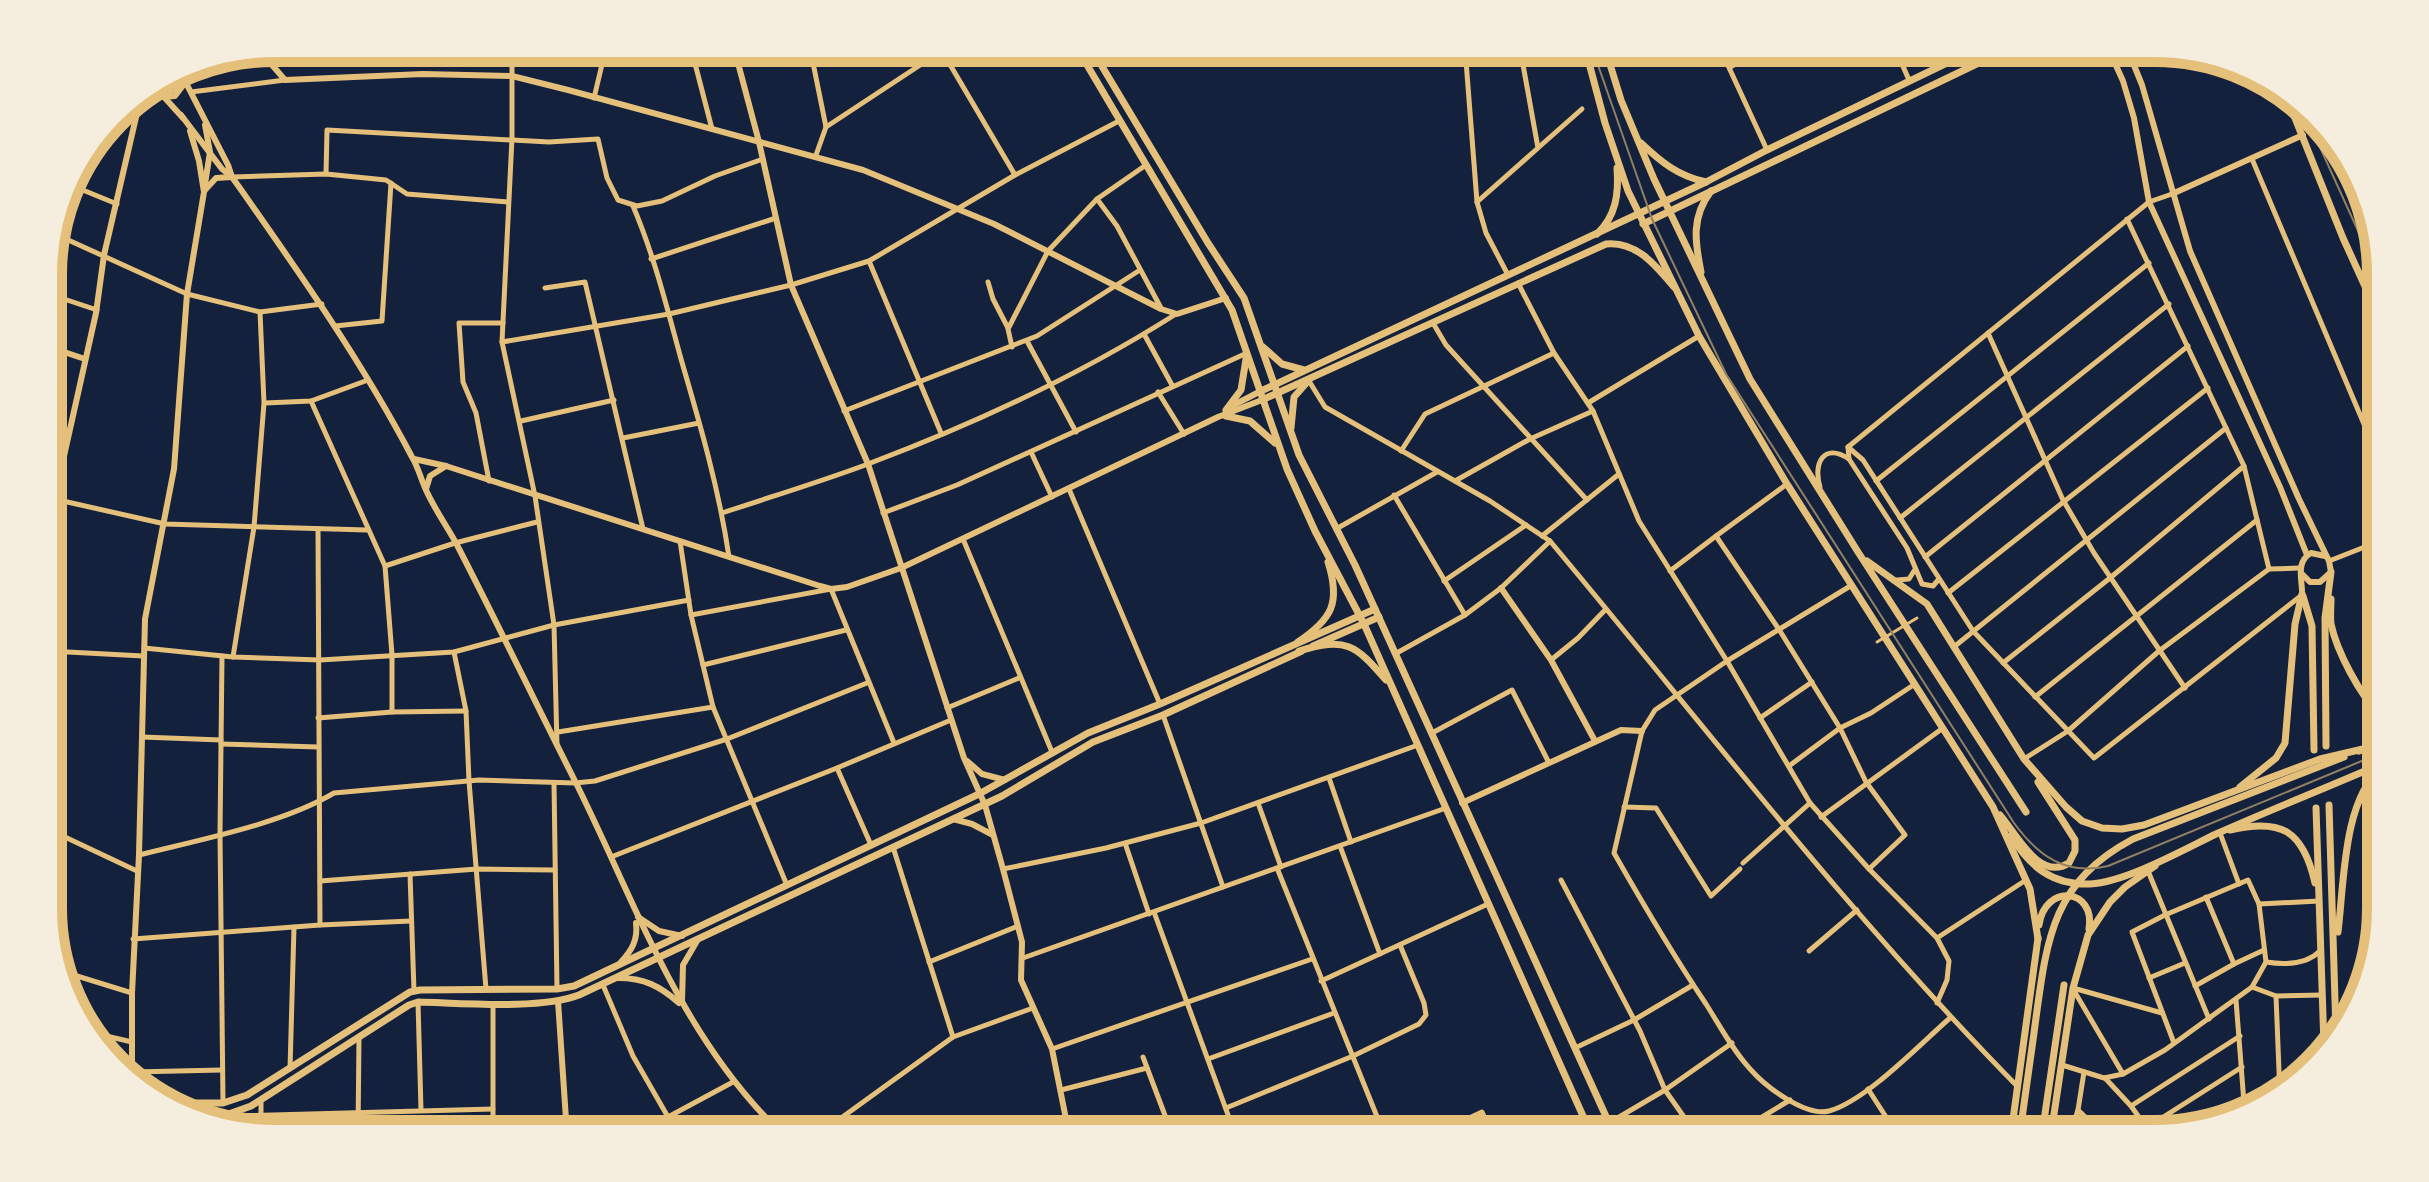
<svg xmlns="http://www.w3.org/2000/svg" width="2429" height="1182" font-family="'Sofia Sans Condensed',sans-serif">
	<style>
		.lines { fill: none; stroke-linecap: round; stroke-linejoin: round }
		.pedestrian { stroke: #e5c07b; stroke-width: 3 }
		.minor { stroke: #e5c07b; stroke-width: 5 }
		.tertiary { stroke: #e5c07b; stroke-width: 6 }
		.secondary { stroke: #e5c07b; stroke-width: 7 }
		.primary { stroke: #e5c07b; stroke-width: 7 }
		.tram { stroke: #918062; stroke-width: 2 }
		.rail { stroke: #918062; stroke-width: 2 }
		.rim { fill: none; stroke: #e5c07b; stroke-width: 10 }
	</style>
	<rect width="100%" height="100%" fill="#14213d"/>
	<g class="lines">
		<path class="pedestrian" d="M1877,642l40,-24"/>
		<g class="minor">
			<path d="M512,48v90l-10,204 33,154 19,129 3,121"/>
			<path d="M691,48l21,81"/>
			<path d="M810,48l16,79 -10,28"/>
			<path d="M1465,48l12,154 9,31 22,42"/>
			<path d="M1720,48l47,102"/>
			<path d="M1895,48l14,32"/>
			<path d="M942,51l73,124"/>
			<path d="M1730,67l30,-15 1,-4"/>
			<path d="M191,92l94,-12"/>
			<path d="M594,98l10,-42 22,-8"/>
			<path d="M119,111l18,2"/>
			<path d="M826,127l120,-79"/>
			<path d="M1539,147l43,-38"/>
			<path d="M2252,159l128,303"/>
			<path d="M326,174l1,-44 222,12 49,-3 9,39 11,22 19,6 25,-5 53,-25 48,-17"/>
			<path d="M233,177l93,-3 60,6 21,14 101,8"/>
			<path d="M68,184l49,20"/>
			<path d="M1097,199l20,27 44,82"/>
			<path d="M1477,202l61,-54 -18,-100"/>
			<path d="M633,206c21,49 34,102 48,153 19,65 38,130 48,198"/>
			<path d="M2127,219l117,247 25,103"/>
			<path d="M55,234l132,60 73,18 62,-8"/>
			<path d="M651,259l125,-41"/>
			<path d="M869,261l72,172"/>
			<path d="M988,282l5,17 15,29"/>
			<path d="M1518,283l36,70 39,58 46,110 88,140 83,142 59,66 68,69 12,23 -2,19 -10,23"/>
			<path d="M49,287l44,-142"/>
			<path d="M545,288l40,-6 58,247"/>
			<path d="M49,294l48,16"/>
			<path d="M1433,323l13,22 141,155"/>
			<path d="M335,326l47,-5 9,-138"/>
			<path d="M1988,333l75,167 31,53 91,135"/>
			<path d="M1144,334l28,51"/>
			<path d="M1027,341l49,91"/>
			<path d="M502,342l167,-28 122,-29 78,-24 146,-86 104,-54"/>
			<path d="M1012,347l-4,-18 40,-78 49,-52 49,-34"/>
			<path d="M1309,381l16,26 165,94 60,40c153,183 299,374 467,545"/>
			<path d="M1158,392l26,42"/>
			<path d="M311,401l74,165 7,89v57"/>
			<path d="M265,403l46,-2 57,-21"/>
			<path d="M1588,403l111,-67"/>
			<path d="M844,411l193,-75 103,-66"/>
			<path d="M521,421l93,-21"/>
			<path d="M623,438l76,-15"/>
			<path d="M1848,447l15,13 110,171 121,127 208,-163"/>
			<path d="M1401,451l24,-37 129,-61"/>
			<path d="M1031,452l21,45"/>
			<path d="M1849,459l-1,-12 301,-245 23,-8"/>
			<path d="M489,481l-13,-68 -13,-31 -4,-59h44"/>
			<path d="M1455,481l75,-42 63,-28"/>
			<path d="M1876,481l273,-218"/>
			<path d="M1820,487c-7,-23 3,-45 29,-28l58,89 15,36 11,2 6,-7"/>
			<path d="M1069,489l91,215"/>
			<path d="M1394,495l71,120"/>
			<path d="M54,499l111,25 202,6"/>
			<path d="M722,513c48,-16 98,-31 146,-49 106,-40 212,-89 308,-150"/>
			<path d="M883,513l74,-28 290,-132"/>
			<path d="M1900,518l269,-214"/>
			<path d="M318,529l2,396"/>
			<path d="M1336,529l101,-57"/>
			<path d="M1542,536l77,-62"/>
			<path d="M1716,536l71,-52"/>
			<path d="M963,539l89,213"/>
			<path d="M680,541l11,74 22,92 73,176"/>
			<path d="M1925,557l263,-211"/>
			<path d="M2329,561l51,-20"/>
			<path d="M385,566l70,-23 82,-21"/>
			<path d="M1670,571l46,-35 64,95 60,97 26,54 39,53 -36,34"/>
			<path d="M1897,580l12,-1 5,-8"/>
			<path d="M1444,581l82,-56"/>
			<path d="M1852,585l-125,76 -72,49 -13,21 -28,122c29,51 59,102 92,151 14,22 27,47 45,66 15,17 55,47 78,41 37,-10 91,-67 121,-93"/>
			<path d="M1948,593l260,-205"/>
			<path d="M691,615l140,-26 63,154"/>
			<path d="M1955,646l271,-218"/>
			<path d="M144,648l89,9 87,3 134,-8 100,-27 135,-25"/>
			<path d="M49,651l94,5"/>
			<path d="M454,652l12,59 3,70 17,208"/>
			<path d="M1395,654l70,-39 36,-27 49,-47"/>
			<path d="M222,656l-2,178 3,269"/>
			<path d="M233,657l21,-130 10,-124 -4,-91"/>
			<path d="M1551,660l27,-22 28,-29"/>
			<path d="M2003,663l107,-85 134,-112"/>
			<path d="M703,665l143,-35"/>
			<path d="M2035,697l222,-177"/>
			<path d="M947,708l72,-30"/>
			<path d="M1163,715l60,172"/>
			<path d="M318,718l74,-6 74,-1"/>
			<path d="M1760,718l52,-36"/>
			<path d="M558,732l155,-25"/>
			<path d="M1432,733l80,-43 37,73"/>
			<path d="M142,737l79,3"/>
			<path d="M221,744l97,3"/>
			<path d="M2024,759l44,-28 91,-80 110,-82 31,-1"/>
			<path d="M1789,766l51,-38 31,-15 44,-29"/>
			<path d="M837,768l34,77"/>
			<path d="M1329,778l22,64"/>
			<path d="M554,783l3,206"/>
			<path d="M1258,803l23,64"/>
			<path d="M1624,807l32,1 55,88 29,-27"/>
			<path d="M1821,817l122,-89"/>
			<path d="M50,830l87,41"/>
			<path d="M2220,833l19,51"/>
			<path d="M1125,843l24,71"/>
			<path d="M1340,846l40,108"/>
			<path d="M893,847l60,190"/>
			<path d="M139,855c59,-15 143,-31 195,-62l145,-13 96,3 20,-2 132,-42 140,-56"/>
			<path d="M611,857l226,-89 114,-48"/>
			<path d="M1743,863l67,-60"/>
			<path d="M1277,868l107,266"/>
			<path d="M1003,869l103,-21 95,-25 217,-78"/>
			<path d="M2148,871l61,148"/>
			<path d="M410,874l4,117"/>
			<path d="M1561,880l79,151 25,59 31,44"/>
			<path d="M320,881l157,-12 78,1"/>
			<path d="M2259,904l7,58"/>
			<path d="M1154,912l81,222"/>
			<path d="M1937,938l89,-58"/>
			<path d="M133,939l187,-14 91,-4"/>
			<path d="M1809,951l48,-41"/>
			<path d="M1023,958l423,-150"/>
			<path d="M929,962l89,-36"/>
			<path d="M2234,964l30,-14"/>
			<path d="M64,972l68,21"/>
			<path d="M2149,978l36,-15"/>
			<path d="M1321,981l167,-77"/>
			<path d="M603,985l30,71 35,61 7,17"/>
			<path d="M2195,986l39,-22 -28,-67"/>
			<path d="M2252,987l24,9 4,100"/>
			<path d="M2073,988l89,25"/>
			<path d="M2073,989l50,85"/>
			<path d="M2276,996l46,-1"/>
			<path d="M2236,1000l8,103"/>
			<path d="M418,1002l3,108"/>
			<path d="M493,1005v129"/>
			<path d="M89,1032l43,10"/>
			<path d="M2174,1043l-42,-111 33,-17 83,-35 11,24 60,-3"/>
			<path d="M1575,1048l59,-28 59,-35"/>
			<path d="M1052,1049l260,-90"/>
			<path d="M1143,1057l29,77"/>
			<path d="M1208,1059l126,-46"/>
			<path d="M2062,1065l42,13 19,-4 42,-24 87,-63 14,-25c19,3 40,3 54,-11"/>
			<path d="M290,1069l4,-142"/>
			<path d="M132,1072l90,-2"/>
			<path d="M2105,1078l26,28 20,28"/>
			<path d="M1868,1089l29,45"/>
			<path d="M1061,1090l86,-22"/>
			<path d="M2131,1106l109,-70"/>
			<path d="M1226,1108l127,-52 66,-32 7,-9 -2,-12 -24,-58"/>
			<path d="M2078,1110l6,-38"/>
			<path d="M2230,1113l31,-22 24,1"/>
			<path d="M232,1116l261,-7"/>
			<path d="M1609,1123l56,-33 67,-47"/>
			<path d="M2146,1128l96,-61"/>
			<path d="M567,1130l101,-13 65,-35"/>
			<path d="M261,1131v-31"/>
			<path d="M358,1134l1,-97"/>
			<path d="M819,1134l134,-97 80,-29"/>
			<path d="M1121,1134l46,-13"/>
			<path d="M1435,1134l47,-22 10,22"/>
			<path d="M1575,1134l13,-7"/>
			<path d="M1734,1134l56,-34"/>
			<path d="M1811,1134l6,-3 1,3"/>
			<path d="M2070,1134l8,-24 25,24"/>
		</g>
		<g class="tertiary">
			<path d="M734,48l25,94 32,143 77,179 96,294 21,47 18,64 19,73 -1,38 31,69 17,85"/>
			<path d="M2108,48l15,33 11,37 15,84 131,285 27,68"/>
			<path d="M2127,48l15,37 48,166 109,248 30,62 2,11 -11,10h-10l-9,-9"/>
			<path d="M260,51l25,29 138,-6 89,2 56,14 295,80 131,54 167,85 16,5 49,-16"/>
			<path d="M184,79l44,86 4,12"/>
			<path d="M152,87l12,10 11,-1 9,-12 -4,-14"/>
			<path d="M164,97l19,21"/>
			<path d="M181,115l41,54 10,8c64,91 128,181 180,280 6,10 9,22 14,33 8,18 20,35 30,53 41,79 79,159 119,238 62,124 104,254 207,353"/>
			<path d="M205,184l5,-32 -5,-27"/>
			<path d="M205,190l11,-12 16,-1"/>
			<path d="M2172,194l131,-59"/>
			<path d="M49,347l36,12"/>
			<path d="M1230,407l29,-15"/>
			<path d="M414,459l32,7 374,120 11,3 16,-2 54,-19 317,-151 44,-17"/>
			<path d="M426,489l4,-13 16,-10"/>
			<path d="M49,523l47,-210 8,-58 33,-142 6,-19 6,-5"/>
			<path d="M1501,588l50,72 44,81"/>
			<path d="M2302,590c-1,-15 -5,-29 9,-37l14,3"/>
			<path d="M967,761l15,13 23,6"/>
			<path d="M1462,803l159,-73 21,1"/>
			<path d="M953,819l19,5 21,11"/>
			<path d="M638,917l21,14 23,5"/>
			<path d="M621,962c11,-12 17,-22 15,-39"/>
			<path d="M618,978c26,0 42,8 61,25"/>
			<path d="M558,1001l9,133"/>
			<path d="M682,1001l1,-36 14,-24"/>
			<path d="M132,1077v-84l7,-138 6,-236 29,-150 13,-175 17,-102 -5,-31 -9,-30"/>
		</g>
		<g class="secondary">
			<path d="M2287,98l56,140 36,79"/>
			<path d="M1643,224l367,-176"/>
			<path d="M1259,392l447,-210 61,-32 211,-102"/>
			<path d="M1262,400l344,-156c31,-3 50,22 68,43"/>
			<path d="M2303,596l9,30 2,124"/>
			<path d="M2331,599c0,8 -1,17 0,25 6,28 29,71 49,91"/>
			<path d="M1313,646l66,-29"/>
			<path d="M2326,746l-1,-128 6,-46"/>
			<path d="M2240,787l36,-29 9,-15 10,-119 7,-30"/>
			<path d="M2329,805l7,228"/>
			<path d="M2316,808l8,238"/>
			<path d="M2230,830c51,-12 73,0 85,53"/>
			<path d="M2338,932c6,-47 5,-133 43,-163"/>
			<path d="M164,1103h59l24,-8 163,-103 10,-2 137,-1 17,-3 405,-192 109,-61 72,-29 215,-95"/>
			<path d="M200,1117l23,-1 28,-10 158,-101 9,-3c43,1 122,8 161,-7l423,-199 91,-54 70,-27 139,-64"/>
		</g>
		<g class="primary">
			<path d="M1077,48l155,262 55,159 28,62 49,93 227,510"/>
			<path d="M1091,48l117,195 36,55 55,157 56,110 259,569"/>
			<path d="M1585,48l20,75 23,68 71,145 88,148 206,323 37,82 8,50"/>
			<path d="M1605,48l16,52 33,79 96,200 108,173 168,260"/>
			<path d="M1641,143c20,19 37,33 65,39"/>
			<path d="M1597,234c19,-18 22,-40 20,-66"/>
			<path d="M1701,272c-6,-30 -10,-55 10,-81"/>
			<path d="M1263,347l19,17 22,6"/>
			<path d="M1226,410l15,-20 5,-31"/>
			<path d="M1226,416l24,5 25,22"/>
			<path d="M1291,428l3,-31 15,-17"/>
			<path d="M1867,561l60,43 97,155 42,48 16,14 20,7 20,1 22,-4 176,-66 43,-10"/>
			<path d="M1298,642c34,-23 43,-39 30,-80"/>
			<path d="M1299,651c47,-14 56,-7 87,29"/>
			<path d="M2359,751l22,-10"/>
			<path d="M2000,815c16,18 39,67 69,48l6,-12v-11l-37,-58"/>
			<path d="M2011,836c19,31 41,49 79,48 36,-2 93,-34 126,-50 54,-24 110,-46 165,-70"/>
			<path d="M2039,925c6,-42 57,-37 50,4"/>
			<path d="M2011,1134l27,-196"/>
			<path d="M2020,1134c5,-39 11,-78 16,-116 11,-82 18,-137 97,-179l211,-82"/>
			<path d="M2042,1134l22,-149"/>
			<path d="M2051,1134l22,-146 15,-53 22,-33 15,-15 30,-21"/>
		</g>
		<path class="tram" d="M1592,48l60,171 74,155 288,449c24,33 52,53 94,43l273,-113"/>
		<g class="rail">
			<path d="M2304,112l75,165"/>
			<path d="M2331,134l22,48"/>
		</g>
	</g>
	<path d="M0 0H2429V1182H0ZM274 62H2155A212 212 0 0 1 2367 274V908A212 212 0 0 1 2155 1120H274A212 212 0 0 1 62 908V274A212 212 0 0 1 274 62Z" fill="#f5edde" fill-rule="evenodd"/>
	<path class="rim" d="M274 62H2155A212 212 0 0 1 2367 274V908A212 212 0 0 1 2155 1120H274A212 212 0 0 1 62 908V274A212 212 0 0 1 274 62Z"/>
</svg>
